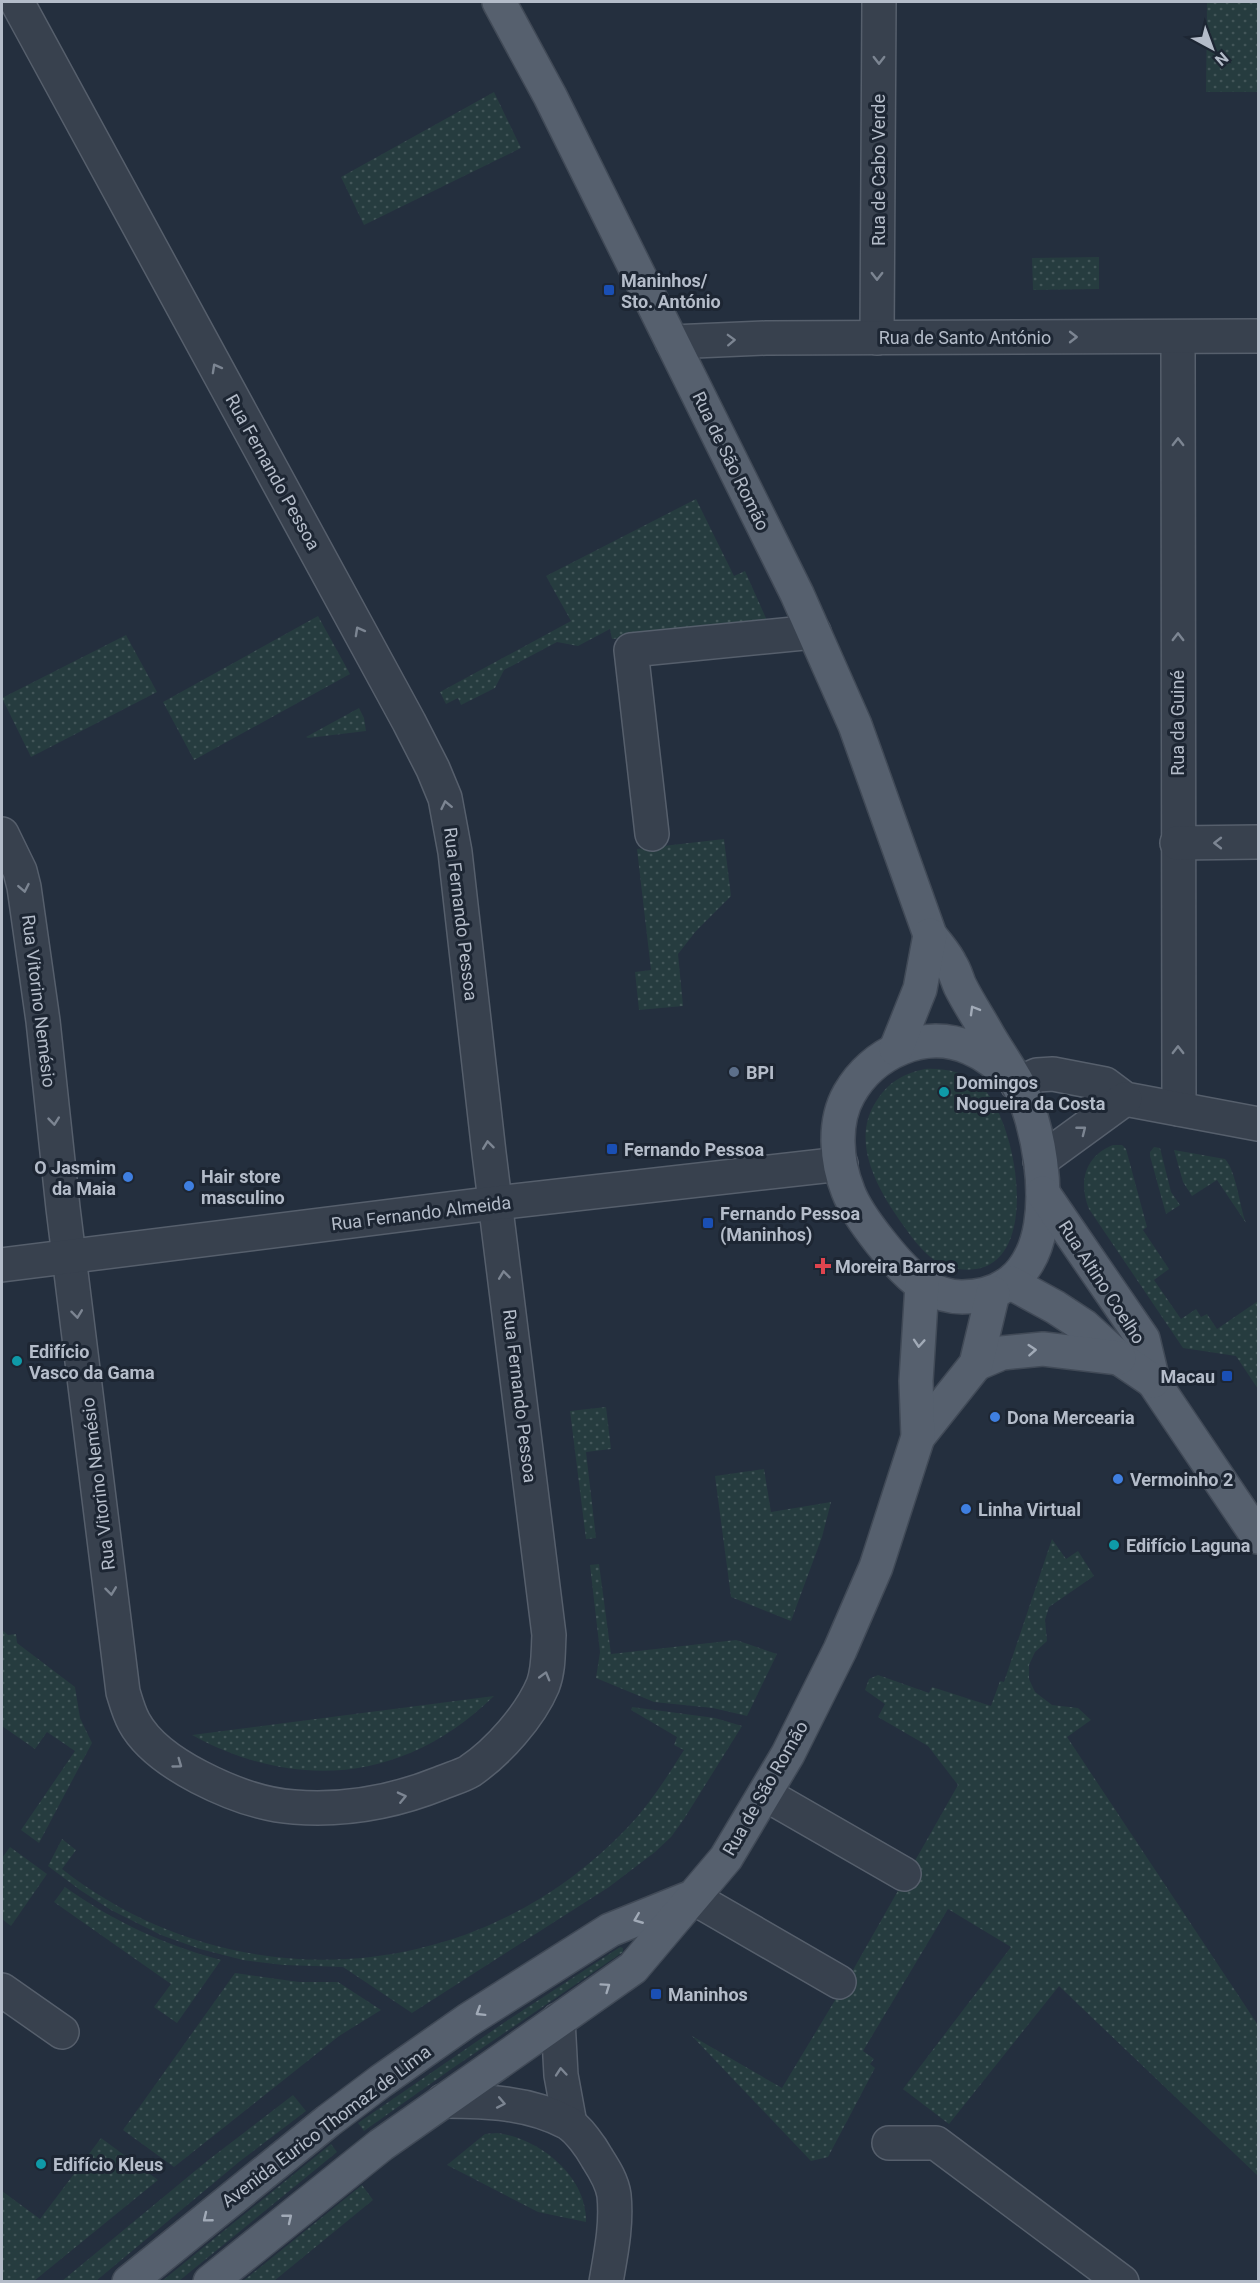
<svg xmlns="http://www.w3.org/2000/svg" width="1260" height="2283" font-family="Roboto,sans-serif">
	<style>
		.green { fill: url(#green-dots) }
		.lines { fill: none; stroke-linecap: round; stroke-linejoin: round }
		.minor-casing { stroke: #565f6c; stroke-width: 36 }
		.major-casing { stroke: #414a57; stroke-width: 36 }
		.minor { stroke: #38414e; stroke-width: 33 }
		.major { stroke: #56606e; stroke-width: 33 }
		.oneway { stroke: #7c8592 }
		.oneway2 { stroke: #a1aab7 }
		.transit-dot { fill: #1a4fb4; stroke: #1d2633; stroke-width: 2 }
		.service-dot { fill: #5c6f8a; stroke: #1d2633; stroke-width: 2 }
		.culture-dot { fill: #0f9aa8; stroke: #1d2633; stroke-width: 2 }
		.shop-dot { fill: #3f7fe0; stroke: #1d2633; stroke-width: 2 }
		.health-dot { fill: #e0444e; stroke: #1d2633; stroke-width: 2 }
		.labels { text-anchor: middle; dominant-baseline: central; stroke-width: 6; stroke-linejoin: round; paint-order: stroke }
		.street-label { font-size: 18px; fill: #b4bcc9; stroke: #1d2633 }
		.poi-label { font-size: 18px; font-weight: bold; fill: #b4bcc9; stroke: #1d2633; text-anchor: start }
	</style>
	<defs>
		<pattern id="green-dots" width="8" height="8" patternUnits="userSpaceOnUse" patternTransform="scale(1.5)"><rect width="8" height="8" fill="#263c3f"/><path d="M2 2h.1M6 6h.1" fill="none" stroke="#435659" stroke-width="1.8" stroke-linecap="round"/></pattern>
	</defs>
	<rect width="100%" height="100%" fill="#242f3e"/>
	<g class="green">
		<path d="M1207,2h51v90h-52z"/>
		<path d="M494,92l27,56 -157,77 -23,-48z"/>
		<path d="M1099,257v32l-66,1 -1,-32z"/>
		<path d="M696,499l38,77 11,-5 24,54 -157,14 -2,-10 -32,17 -21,-4 -53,28 -9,18 -34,17 -3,-7 -12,6 -6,-12 131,-71 -25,-45z"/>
		<path d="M318,616l32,58 -156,86 -31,-58z"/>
		<path d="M126,635l31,57 -126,65 -29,-59z"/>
		<path d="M359,708l5,10 2,13 -58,7 -2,-1z"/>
		<path d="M724,839l7,57 -35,35 -18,23 5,52 -44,4 -4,-38 16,-2 -14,-121z"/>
		<path d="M925,1069c20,-1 40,3 56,17 34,31 60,165 0,182 -12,3 -30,2 -40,-4 -16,-8 -28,-25 -38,-39 -25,-35 -54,-84 -26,-125 11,-18 28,-27 48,-31z"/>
		<path d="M1113,1145h9l4,4 21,78 -4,3 26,39 -15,11 27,39 15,-10 5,8 6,-3 10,15 41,-28v88l-22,-33 -53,-8 -94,-139c-11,-27 -4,-53 24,-64z"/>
		<path d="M1154,1147l6,1 11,44 9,13 -14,9 -16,-58v-4z"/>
		<path d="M1174,1150l51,9c12,14 14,46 21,64l-29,-43 -25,16 -9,-14z"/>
		<path d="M606,1407l5,42 -25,3 10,86 -10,1 -16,-128z"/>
		<path d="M764,1469l7,43 60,-10 -9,35 -31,84 -60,-24 -16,-121z"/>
		<path d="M1052,1539l14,20 12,-8 16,25 -45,31 -4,13 2,21 -12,11 -6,13v14l6,13 17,13 26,3 13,12 -24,17 191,288v151l-199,-190 -110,138 -46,-35 108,-142 -63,-38 -85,142 11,8 -4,5 5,4 -47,89 -17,4 -119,-125 90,52 67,-111 109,-192 -30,-39 -50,-29 7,-13 -20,-14 4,-11 9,-4 51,18 3,-6 59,19 9,-25 4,1z"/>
		<path d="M599,1564l12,90 125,-14 41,14 -30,62 -34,-8 -59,-6 -58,-24 4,-26 -10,-87z"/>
		<path d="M2,1630l6,5 8,-1 1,9 58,44 5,31 12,25 -53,100 -18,-13 54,-79 -28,-19 -12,17 -33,-23z"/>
		<path d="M494,1696c-87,85 -196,97 -302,39z"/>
		<path d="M632,1707l83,11 27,8 -58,93 -13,18 -16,15 -46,35 -197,126 -69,-46 -60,-2 -40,-5 -43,-11 -39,-14 -50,-25 -31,-20 -32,-24 14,-27 14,11 -14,19c173,135 415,118 566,-42 22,-23 39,-50 56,-77l-10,-5 3,-8 -46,-27z"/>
		<path d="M10,1847l37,27 -36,52 -9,-7v-61z"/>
		<path d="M65,1887c48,34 99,58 156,73l-44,63 -23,-16 17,-23 -117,-82z"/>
		<path d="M620,1947l3,1v4l-173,118 -86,61 -6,-8 147,-101z"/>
		<path d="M235,1973l64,9h39l43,28 -42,26 -165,131 -51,-37z"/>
		<path d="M293,2095l13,16 -67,51 -143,119h-34l145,-120z"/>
		<path d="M497,2133c42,5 90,43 89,89l-48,-10 -91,-47 38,-31z"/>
		<path d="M101,2138l57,42 -124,101h-32v-90l38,28z"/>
		<path d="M331,2144l6,8 -158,129h-17z"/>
		<path d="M362,2185l11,15 -99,81h-31z"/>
	</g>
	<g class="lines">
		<defs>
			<g id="minor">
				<path d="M1178,337l1,772"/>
				<path d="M877,338l2,-336"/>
				<path d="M672,342l94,-4 492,-2"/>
				<path d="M2,834l18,37 4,16 19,134 20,187 60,484c3,10 6,21 11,30 13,24 42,43 65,55 29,15 63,28 95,30 51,4 100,-5 147,-24 9,-4 21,-7 29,-12 28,-19 60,-55 73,-86 6,-16 5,-33 6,-50l-60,-482 -34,-301 -10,-54 -12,-29 -24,-47 -392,-720"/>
				<path d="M652,834l-21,-184 183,-18"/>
				<path d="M1177,843l81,-1"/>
				<path d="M1017,1084l20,-9 16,-1 52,10 20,15 133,25"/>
				<path d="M1040,1161l85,-62"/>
				<path d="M2,1265l493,-62 346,-39"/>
				<path d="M765,1794l139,80"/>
				<path d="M692,1897l147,85"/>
				<path d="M2,1990l60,42"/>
				<path d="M558,2020l3,55 9,49"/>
				<path d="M443,2101c42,0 86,1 125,22 10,6 23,24 29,35 7,11 15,23 17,37 3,30 -3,58 -8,87"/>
				<path d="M889,2143h47l186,139"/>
			</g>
			<g id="major">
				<path d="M499,2l51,94 247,498 58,131 75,210c7,10 16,19 21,30 4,6 6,14 9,21 8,16 18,31 27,47 13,23 31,46 40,71 23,66 35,192 -65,193 -13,0 -27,-5 -38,-11 -23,-14 -67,-70 -76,-95 -12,-30 -15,-69 1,-97 23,-41 75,-66 121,-46 17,7 30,19 44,31"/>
				<path d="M896,1049l24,-60 10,-54"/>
				<path d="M1043,1193l100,146 10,42 105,156"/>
				<path d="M1011,1283l44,24 29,19 35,32 34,23"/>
				<path d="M976,1364l26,-11 41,-4 76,9"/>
				<path d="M918,1437l58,-73 17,-71"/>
				<path d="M129,2282l199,-161 53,-40 87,-61 142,-90 77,-31"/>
				<path d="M210,2282l171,-137 252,-177 93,-110 62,-104 52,-104 36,-83 42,-130 -2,-56 6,-96"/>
			</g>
		</defs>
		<use href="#minor" class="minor-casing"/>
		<use href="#major" class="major-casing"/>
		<use href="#minor" class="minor"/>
		<use href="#major" class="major"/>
	</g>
	<defs><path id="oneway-chevron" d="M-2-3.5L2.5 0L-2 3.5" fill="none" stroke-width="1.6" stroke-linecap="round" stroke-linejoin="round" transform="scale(1.5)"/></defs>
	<g class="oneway">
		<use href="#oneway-chevron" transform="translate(879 60) rotate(90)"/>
		<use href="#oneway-chevron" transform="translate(877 276) rotate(90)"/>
		<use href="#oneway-chevron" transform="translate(1073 337)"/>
		<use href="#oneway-chevron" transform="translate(731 340) rotate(-2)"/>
		<use href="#oneway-chevron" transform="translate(216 368) rotate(-119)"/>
		<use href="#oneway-chevron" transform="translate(1178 442) rotate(-90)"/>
		<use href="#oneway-chevron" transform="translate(359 631) rotate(-119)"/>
		<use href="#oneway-chevron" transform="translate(1178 637) rotate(-90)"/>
		<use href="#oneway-chevron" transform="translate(446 805) rotate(-102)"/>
		<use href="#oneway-chevron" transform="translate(1218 843) rotate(180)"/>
		<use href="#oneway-chevron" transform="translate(24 888) rotate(79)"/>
		<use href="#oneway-chevron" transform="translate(1178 1050) rotate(-90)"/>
		<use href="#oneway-chevron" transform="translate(54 1121) rotate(84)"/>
		<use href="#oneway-chevron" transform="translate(1082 1130) rotate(-38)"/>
		<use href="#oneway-chevron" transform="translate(488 1145) rotate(-97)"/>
		<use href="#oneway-chevron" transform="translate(504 1275) rotate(-97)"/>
		<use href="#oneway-chevron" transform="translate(77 1314) rotate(83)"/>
		<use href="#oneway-chevron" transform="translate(111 1591) rotate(83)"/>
		<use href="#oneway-chevron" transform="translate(545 1676) rotate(-74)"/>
		<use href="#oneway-chevron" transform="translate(178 1764) rotate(36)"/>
		<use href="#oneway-chevron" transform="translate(402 1797) rotate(-13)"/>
		<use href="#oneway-chevron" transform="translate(561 2072) rotate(-95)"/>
		<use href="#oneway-chevron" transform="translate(501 2103) rotate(11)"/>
	</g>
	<g class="oneway2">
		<use href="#oneway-chevron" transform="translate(974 1010) rotate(-120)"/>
		<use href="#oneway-chevron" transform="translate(919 1343) rotate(94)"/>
		<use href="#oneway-chevron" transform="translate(1032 1350) rotate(-4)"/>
		<use href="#oneway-chevron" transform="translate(638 1919) rotate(158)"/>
		<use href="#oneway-chevron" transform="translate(606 1987) rotate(-35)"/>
		<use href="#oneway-chevron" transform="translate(480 2012) rotate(148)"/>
		<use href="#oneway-chevron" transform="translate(207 2218) rotate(141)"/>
		<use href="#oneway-chevron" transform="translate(288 2218) rotate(-39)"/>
	</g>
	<g class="transit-dot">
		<rect x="603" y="284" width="12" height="12" rx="3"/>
		<rect x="606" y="1143" width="12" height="12" rx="3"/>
		<rect x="702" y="1217" width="12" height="12" rx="3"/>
		<rect x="1221" y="1370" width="12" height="12" rx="3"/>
		<rect x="650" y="1988" width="12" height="12" rx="3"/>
	</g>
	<circle class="service-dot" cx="734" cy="1072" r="6"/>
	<g class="culture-dot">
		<circle cx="944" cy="1092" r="6"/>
		<circle cx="17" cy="1361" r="6"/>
		<circle cx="1114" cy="1545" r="6"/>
		<circle cx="41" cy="2164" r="6"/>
	</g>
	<g class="shop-dot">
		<circle cx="128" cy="1177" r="6"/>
		<circle cx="189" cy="1186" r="6"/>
		<circle cx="995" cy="1417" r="6"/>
		<circle cx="1118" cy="1479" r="6"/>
		<circle cx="966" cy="1509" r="6"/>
	</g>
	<path class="health-dot" d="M820 1257h6v6h6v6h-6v6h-6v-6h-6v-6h6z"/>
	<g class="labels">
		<g class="street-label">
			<text transform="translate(878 170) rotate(-90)">Rua de Cabo Verde</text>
			<text x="965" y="337">Rua de Santo António</text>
			<text transform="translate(731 461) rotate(64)">Rua de São Romão</text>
			<text transform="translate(273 472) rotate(61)">Rua Fernando Pessoa</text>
			<text transform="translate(1177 723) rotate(-90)">Rua da Guiné</text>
			<text transform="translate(461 914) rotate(83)">Rua Fernando Pessoa</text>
			<text transform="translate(39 1001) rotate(83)">Rua Vitorino Nemésio</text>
			<text transform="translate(421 1213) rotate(-7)">Rua Fernando Almeida</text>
			<text transform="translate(1102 1282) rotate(57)">Rua Altino Coelho</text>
			<text transform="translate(520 1396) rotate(83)">Rua Fernando Pessoa</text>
			<text transform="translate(98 1484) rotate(-97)">Rua Vitorino Nemésio</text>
			<text transform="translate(765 1788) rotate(-60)">Rua de São Romão</text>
			<text transform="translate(326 2126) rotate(-37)">Avenida Eurico Thomaz de Lima</text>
		</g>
		<g class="poi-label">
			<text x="621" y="280">Maninhos/<tspan x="621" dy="21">Sto. António</tspan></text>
			<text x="746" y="1072">BPI</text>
			<text x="956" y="1082">Domingos<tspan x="956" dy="21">Nogueira da Costa</tspan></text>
			<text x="624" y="1149">Fernando Pessoa</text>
			<text x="116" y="1167" text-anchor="end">O Jasmim<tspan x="116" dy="21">da Maia</tspan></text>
			<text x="201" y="1176">Hair store<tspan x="201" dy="21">masculino</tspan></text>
			<text x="720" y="1213">Fernando Pessoa<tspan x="720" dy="21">(Maninhos)</tspan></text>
			<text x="835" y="1266">Moreira Barros</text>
			<text x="29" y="1351">Edifício<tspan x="29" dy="21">Vasco da Gama</tspan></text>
			<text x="1215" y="1376" text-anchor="end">Macau</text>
			<text x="1007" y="1417">Dona Mercearia</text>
			<text x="1130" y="1479">Vermoinho 2</text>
			<text x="978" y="1509">Linha Virtual</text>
			<text x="1126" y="1545">Edifício Laguna</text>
			<text x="668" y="1994">Maninhos</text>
			<text x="53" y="2164">Edifício Kleus</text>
		</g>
	</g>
	<rect width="1260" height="2283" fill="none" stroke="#b4bcc9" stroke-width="6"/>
	<g transform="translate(1212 48) rotate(139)" stroke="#1d2633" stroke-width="4.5" paint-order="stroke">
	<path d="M0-4.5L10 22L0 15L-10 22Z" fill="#b4bcc9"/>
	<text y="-9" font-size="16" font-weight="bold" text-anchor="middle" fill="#b4bcc9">N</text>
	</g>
</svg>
